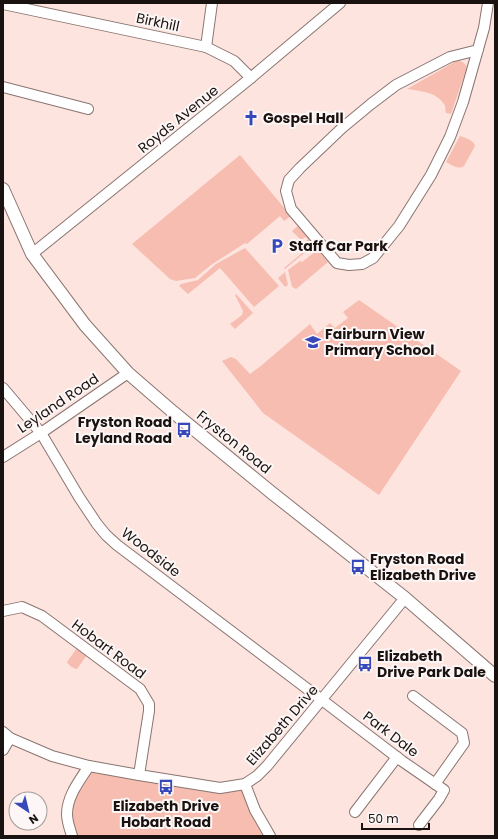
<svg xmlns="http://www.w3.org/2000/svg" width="498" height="839" font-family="Poppins,sans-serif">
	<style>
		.green { fill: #f7bdb1 }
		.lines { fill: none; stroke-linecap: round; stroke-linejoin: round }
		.minor-casing { stroke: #8a7571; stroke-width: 12 }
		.tertiary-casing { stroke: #8a7571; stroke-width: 14 }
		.minor { stroke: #fff; stroke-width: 10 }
		.tertiary { stroke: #fff; stroke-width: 12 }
		.labels { text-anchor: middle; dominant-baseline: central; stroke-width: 4; stroke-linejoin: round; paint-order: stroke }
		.street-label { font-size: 14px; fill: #1a1210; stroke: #fcf7f6 }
		.poi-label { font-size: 14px; font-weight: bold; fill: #1a1210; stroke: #fcf7f6; text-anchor: start }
	</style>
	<rect width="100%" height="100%" fill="#fde4df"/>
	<g class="green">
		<path d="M458,60l6,3 3,4 -16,47 -5,-1c-1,-3 0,-7 -2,-9 -7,-12 -25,-13 -37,-15z"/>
		<path d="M460,136c5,2 14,4 15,10l-11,20c-6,4 -12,-1 -18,-4z"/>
		<path d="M240,155l51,61 -7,5 -4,-5 -33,28 -2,-1 -34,22 -16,13 -13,2 -6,1 -6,-2 -38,-35z"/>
		<path d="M299,225l15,20 -29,24 -1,-1 23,-19 -4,-5 5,-5 -3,-2 -4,3 -9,-9z"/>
		<path d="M316,247l12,15 -32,27 -4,-2 -4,-17 12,-9 2,1 14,-11 -1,-2z"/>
		<path d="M245,248l34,38 -25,21 -34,-39 -32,26 -9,-8 2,-2 17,-4 18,-16z"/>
		<path d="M285,272l3,13 -3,2 -7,-9z"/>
		<path d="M236,294l17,19 -18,16 -5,-5 12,-9 1,-4 -8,-16z"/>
		<path d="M359,300l102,71 -82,124 -116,-82 -41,-52 9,-4 5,2 14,15 12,-9 48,-41 7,10 13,-11 5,5 13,-10 -5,-6z"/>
		<path d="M77,648l10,7 -10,14c-3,0 -9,-4 -10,-7z"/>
		<path d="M89,766l131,22 25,-4 25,52h-198l-2,-38z"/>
	</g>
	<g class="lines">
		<defs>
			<g id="minor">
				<path d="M3,4l203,43 28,14 17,17"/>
				<path d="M206,47l6,-44"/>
				<path d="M478,50l-28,7 -54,28 -25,19 -29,24 -42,40 -11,12 -3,11 5,18 46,54 12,2 13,-1 11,-6 26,-32 32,-51 19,-38 13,-35 21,-74 4,-25"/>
				<path d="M3,87l85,22"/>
				<path d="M32,254l215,-173 93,-78"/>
				<path d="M3,388l38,45 38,64 18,27 9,11 11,10 205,155 80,61 42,29 -5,9 -20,26"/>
				<path d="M3,457l38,-24 87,-60"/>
				<path d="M3,611l19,-4 20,9 98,73 9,15v7l-10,64"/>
				<path d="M413,696l49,37 2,10 -29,41"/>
				<path d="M3,732l7,6 42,18 37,10 50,9 81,13 25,-4 12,-8 10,-10 138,-168"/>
				<path d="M3,750l7,-12"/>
				<path d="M245,784l10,26 15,26"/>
				<path d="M355,812l42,-55"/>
				<path d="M72,836c-2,-7 -5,-14 -5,-22 0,-18 13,-34 22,-48"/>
			</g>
			<path id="tertiary" d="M3,189l29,65 53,71 43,48 45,39 99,81 133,105 90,78"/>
		</defs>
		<use href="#minor" class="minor-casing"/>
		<use href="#tertiary" class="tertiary-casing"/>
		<use href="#minor" class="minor"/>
		<use href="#tertiary" class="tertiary"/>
	</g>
	<defs>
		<symbol id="church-bare" viewBox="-9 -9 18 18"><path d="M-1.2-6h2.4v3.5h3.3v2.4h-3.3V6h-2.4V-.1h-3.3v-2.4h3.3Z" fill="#3748ba" stroke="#fcf7f6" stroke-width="2.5" paint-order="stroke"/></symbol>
		<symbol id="parking-bare" viewBox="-9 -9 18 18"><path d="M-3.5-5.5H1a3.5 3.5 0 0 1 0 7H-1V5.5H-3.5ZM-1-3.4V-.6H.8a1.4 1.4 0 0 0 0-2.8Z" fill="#3748ba" stroke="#fcf7f6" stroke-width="2.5" paint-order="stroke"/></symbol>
		<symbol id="school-bare" viewBox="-9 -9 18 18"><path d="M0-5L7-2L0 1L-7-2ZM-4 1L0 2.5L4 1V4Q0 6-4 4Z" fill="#3748ba" stroke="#fcf7f6" stroke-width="2.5" paint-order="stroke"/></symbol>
		<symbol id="bus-bare" viewBox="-9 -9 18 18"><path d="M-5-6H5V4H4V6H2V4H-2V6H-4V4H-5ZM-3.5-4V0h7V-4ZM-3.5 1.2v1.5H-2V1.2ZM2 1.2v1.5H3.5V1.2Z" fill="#3748ba" stroke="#fcf7f6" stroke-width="2.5" paint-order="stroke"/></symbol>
	</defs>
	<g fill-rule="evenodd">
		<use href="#church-bare" x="240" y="107" width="22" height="22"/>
		<use href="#parking-bare" x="266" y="235" width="22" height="22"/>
		<use href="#school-bare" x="302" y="331" width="22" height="22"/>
		<use href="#bus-bare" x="173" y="419" width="22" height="22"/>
		<use href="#bus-bare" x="347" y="556" width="22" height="22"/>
		<use href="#bus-bare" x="354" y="653" width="22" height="22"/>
		<use href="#bus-bare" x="155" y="776" width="22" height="22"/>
	</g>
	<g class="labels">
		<g class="street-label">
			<text transform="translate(158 22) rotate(12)">Birkhill</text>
			<text transform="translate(178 119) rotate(-39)">Royds Avenue</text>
			<text transform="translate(58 403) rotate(-34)">Leyland Road</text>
			<text transform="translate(234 442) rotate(39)">Fryston Road</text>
			<text transform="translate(151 552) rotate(38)">Woodside</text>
			<text transform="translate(109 649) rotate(37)">Hobart Road</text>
			<text transform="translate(282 725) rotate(-49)">Elizabeth Drive</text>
			<text transform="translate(391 734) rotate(37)">Park Dale</text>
		</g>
		<g class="poi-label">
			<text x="263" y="118">Gospel Hall</text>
			<text x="289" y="246">Staff Car Park</text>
			<text x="325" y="334">Fairburn View<tspan x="325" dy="16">Primary School</tspan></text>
			<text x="172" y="422" text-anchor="end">Fryston Road<tspan x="172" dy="16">Leyland Road</tspan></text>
			<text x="370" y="559">Fryston Road<tspan x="370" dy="16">Elizabeth Drive</tspan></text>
			<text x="377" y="656">Elizabeth<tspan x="377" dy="16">Drive Park Dale</tspan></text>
			<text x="166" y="806" text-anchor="middle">Elizabeth Drive<tspan x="166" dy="16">Hobart Road</tspan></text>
		</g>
	</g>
	<rect width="498" height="839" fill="none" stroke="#1a1210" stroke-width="8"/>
	<g transform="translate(28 811) rotate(145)"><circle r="19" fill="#fcf7f6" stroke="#a29b9a"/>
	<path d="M0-3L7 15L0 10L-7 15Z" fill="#3748ba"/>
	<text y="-6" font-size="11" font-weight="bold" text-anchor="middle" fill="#1a1210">N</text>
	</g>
	<path d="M362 823v6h67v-6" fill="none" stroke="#1a1210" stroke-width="2"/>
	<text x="368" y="823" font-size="12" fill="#1a1210" stroke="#fcf7f6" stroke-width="3" paint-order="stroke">50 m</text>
</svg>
